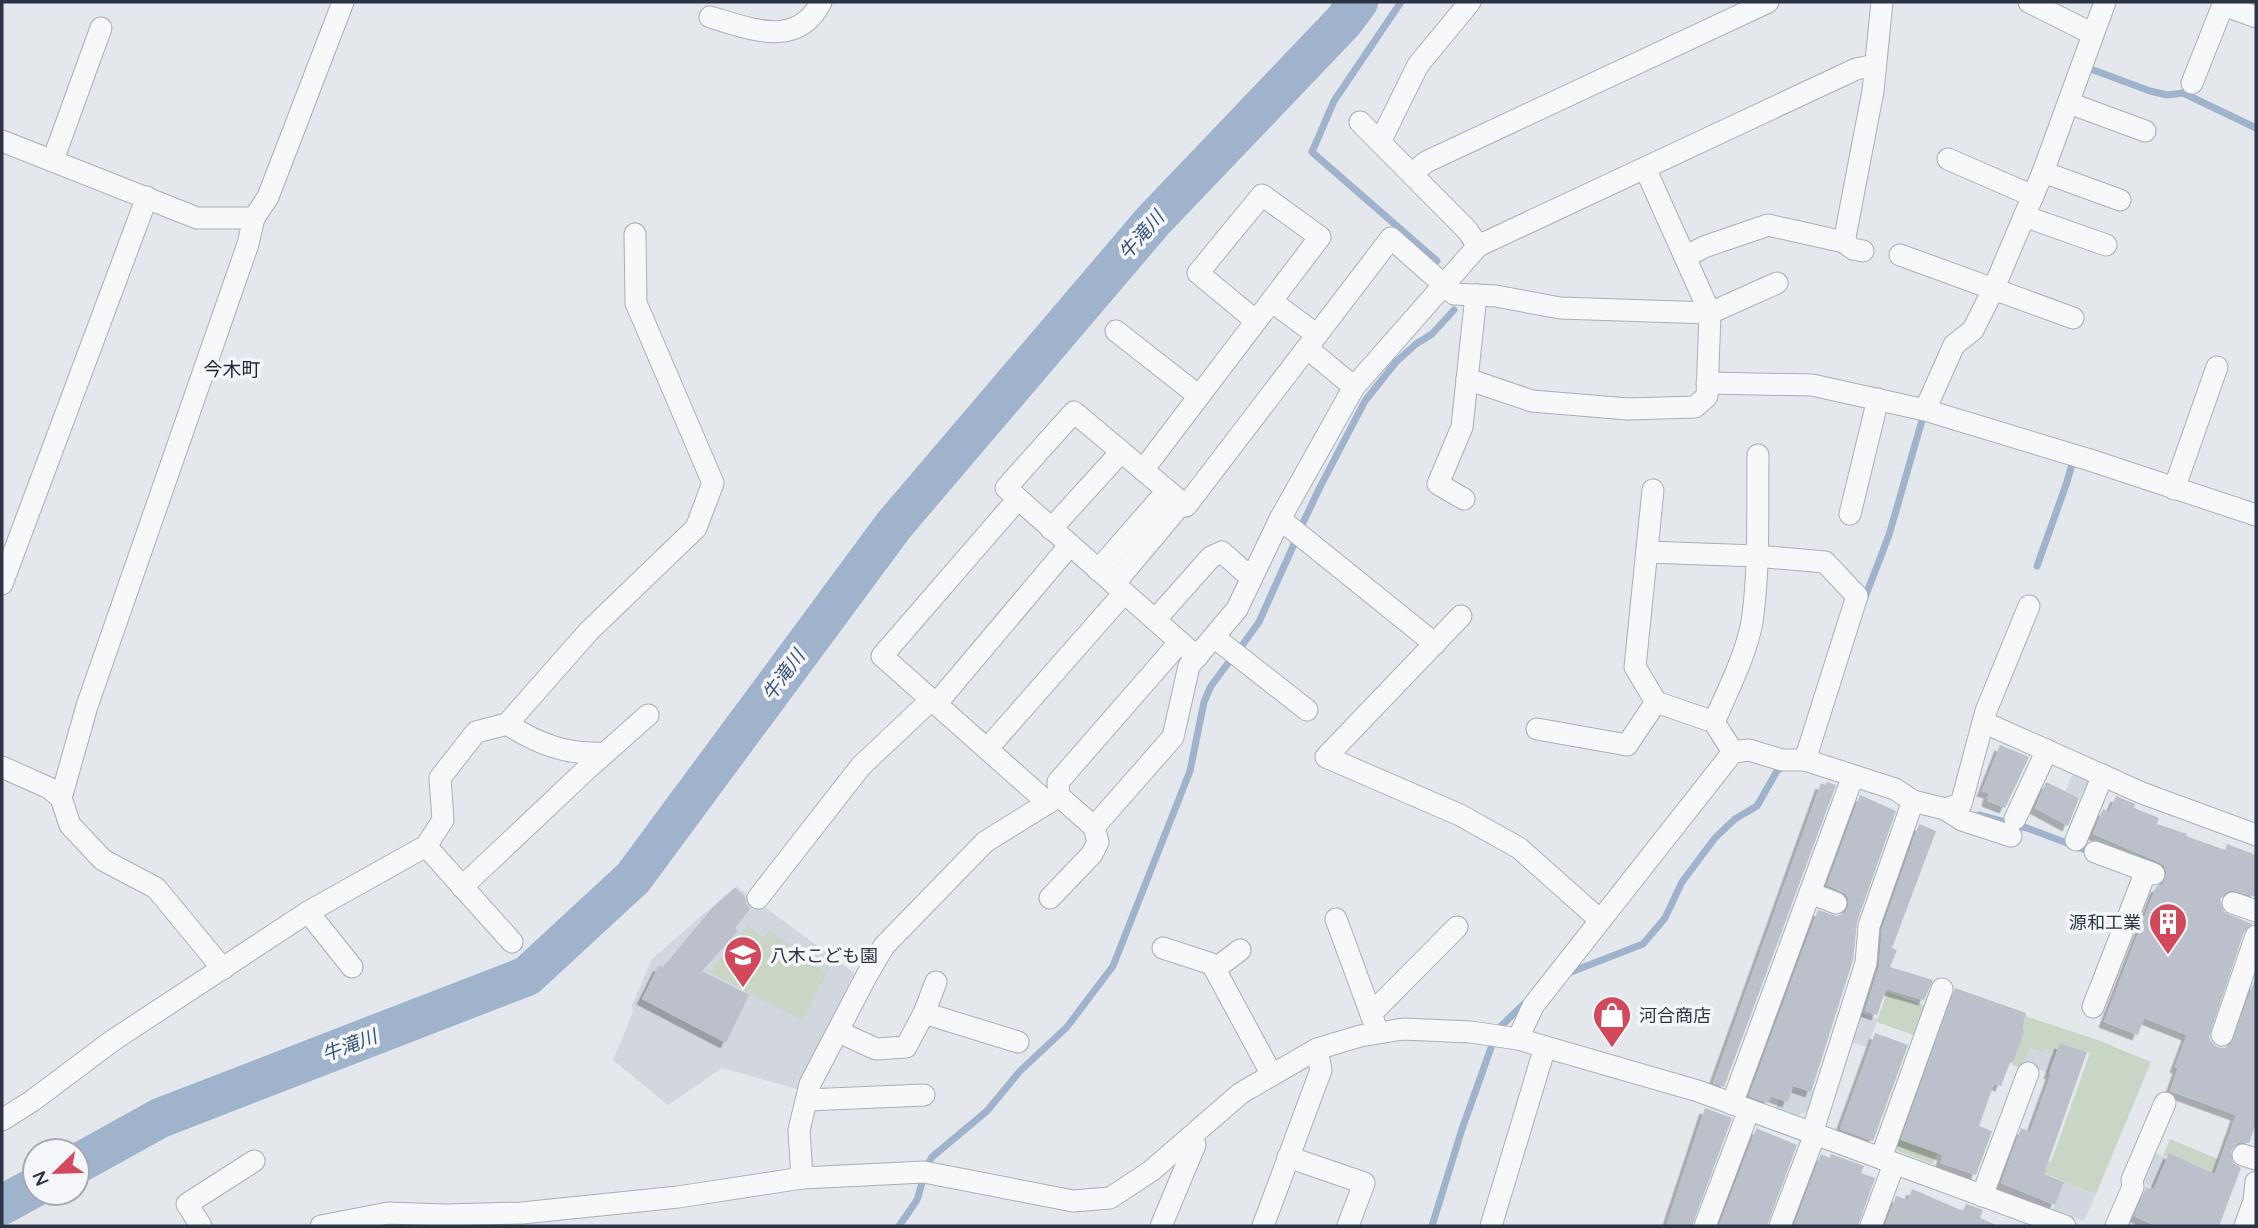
<svg xmlns="http://www.w3.org/2000/svg" width="2258" height="1228" font-family="Quicksand,'Noto Sans JP',sans-serif">
	<style>
		.built { fill: #d2d6de }
		.green { fill: #c9d6c5 }
		.lines { fill: none; stroke-linecap: round; stroke-linejoin: round }
		.stream { stroke: #9fb4cc; stroke-width: 7 }
		.river { stroke: #9fb4cc; stroke-width: 40 }
		.building { fill: #bbc0ca; filter: url(#shadow) }
		.minor-casing { stroke: #a9aeb7; stroke-width: 23 }
		.minor { stroke: #f7f8fa; stroke-width: 21 }
		.labels { text-anchor: middle; dominant-baseline: central; stroke-width: 7; stroke-linejoin: round; paint-order: stroke }
		.poi-label { font-size: 18px; fill: #2b3445; stroke: #f4f6f9; text-anchor: start }
		.water-label { font-size: 19px; font-style: italic; fill: #34527a; stroke: #f4f6f9 }
		.neighbourhood-label { font-size: 19px; fill: #1d2536; stroke: #f4f6f9 }
	</style>
	<defs>
		<filter id="shadow"><feDropShadow dx="-5.5" dy="5.5" stdDeviation="0" flood-color="#0004"/></filter>
	</defs>
	<rect width="100%" height="100%" fill="#e4e7ec"/>
	<g class="built">
		<path d="M2075,770l15,8 -10,20 -15,-7z"/>
		<path d="M736,886l118,87 -54,117 -78,-22 -54,37 -55,-45 20,-48 -1,-7 20,-46z"/>
		<path d="M1858,1011l20,8 -11,28 -19,-6z"/>
		<path d="M2030,1048h14l12,5 -7,20 -12,-4h-14z"/>
		<path d="M1793,1085l24,8 -4,16 -16,7 -21,-7 3,-10 8,3z"/>
		<path d="M2152,1151l15,7 -13,30 -15,-7z"/>
		<path d="M2064,1181l32,13 -12,27 -31,-12z"/>
	</g>
	<g class="green">
		<path d="M748,926l15,12 7,-8 57,43 -25,47 -93,-48z"/>
		<path d="M1887,992l40,14 -11,30 -39,-14z"/>
		<path d="M2025,1016l70,23 56,23 -55,132 -50,-20 -2,6 -16,-27 23,9 39,-109 -30,-10 -4,10 -11,-4 -2,3 -13,-4 -7,21 -11,-4 13,-35 -4,-2z"/>
		<path d="M1959,1092l-26,72 -36,-13 -3,-6 3,-7 31,11z"/>
		<path d="M2170,1139l48,20 -8,26 -5,-16 -25,-11 -17,-2z"/>
	</g>
	<g class="lines">
		<g class="stream">
			<path d="M1401,2l-67,99 -22,51 125,109"/>
			<path d="M2086,72l2,-4 62,23 17,4 16,-2 73,35"/>
			<path d="M1302,525l18,-38 45,-86 31,-39 20,-18 16,-10 22,-24"/>
			<path d="M2037,566l30,-84 5,-18"/>
			<path d="M1864,600l25,-65 34,-118"/>
			<path d="M1241,647l18,-25 36,-80"/>
			<path d="M1979,815l48,13 64,24"/>
			<path d="M1566,974l77,-30 22,-26 17,-36 33,-44 20,-19 22,-13 20,-35 7,-5"/>
			<path d="M1499,1028l28,-27"/>
			<path d="M928,1164l4,-7 55,-46 33,-40 47,-44 46,-61 77,-195 14,-69 7,-16 18,-24"/>
			<path d="M899,1226l18,-26 5,-17"/>
			<path d="M1432,1226l30,-97 30,-84"/>
		</g>
		<g class="river">
			<path d="M77,1164l83,-46 367,-142 106,-98 261,-353 259,-304 190,-199 15,-20"/>
			<path d="M2,1205l33,-18"/>
		</g>
	</g>
	<g class="building">
		<path d="M2000,745l29,12 -24,51 -18,-7 2,-8 -7,-2z"/>
		<path d="M1827,782l9,3 -112,302 -11,-4 108,-300 4,2z"/>
		<path d="M2046,782l33,16 -11,28 -33,-18z"/>
		<path d="M1860,795l36,16 -39,111 -4,38 -42,132 -18,-6 -5,16 -17,-6 -3,7 -19,-7 69,-186 19,6 8,-3 3,-6 1,-7 -3,-6 -19,-9z"/>
		<path d="M2116,796l19,8 -1,4 25,10 -2,6 30,10 -1,2 39,14 2,-6 29,11v42l-25,-7 -6,3 -5,6 4,13 28,12 -8,8 -35,105 3,6 5,4 8,1 6,-4 25,-68v148l-7,19 -10,-1 -8,9 2,12 8,5 -22,58h-63l-22,-10 12,-29 7,3 16,-37 46,21 21,-59 -66,-24 8,-23 -3,-1 12,-32 -43,-17 -6,17 -34,-13 52,-135 7,-3 4,-11 -3,-8 -5,-3 -66,-28 10,-25 6,3z"/>
		<path d="M1919,824l17,7 -44,117 5,2 -7,17 43,13 -9,20 -38,-11 -9,26 -12,-4 14,-44 3,-38z"/>
		<path d="M735,888l10,8 1,8 4,5 -15,19 3,3 -36,40 47,24 -23,48 -84,-44 17,-34 5,3 55,-66z"/>
		<path d="M1955,988l71,25 -4,16 3,1 -12,33 -3,-1 -9,24 -7,-2 -15,42 13,5 -16,44 -36,-12 3,-8 -42,-15z"/>
		<path d="M1875,1033l33,12 -35,96 -33,-12z"/>
		<path d="M2060,1043l27,9 -43,122 20,8 -9,23 -54,-22 20,-55 9,4 21,-58 -2,-1z"/>
		<path d="M1705,1108l27,10 -40,108h-26z"/>
		<path d="M1757,1127l1,2 39,16 -30,81h-48z"/>
		<path d="M1821,1154l9,4 1,-4 33,12 -3,7 14,5 -17,48h-64z"/>
		<path d="M1912,1189l51,22 3,-7 17,6 -3,8 18,8h-113l11,-30 12,4z"/>
	</g>
	<g class="lines">
		<defs>
			<g id="minor">
				<path d="M2029,2l64,32"/>
				<path d="M710,17c39,11 87,33 111,-15"/>
				<path d="M2192,83l31,-78 33,12"/>
				<path d="M2069,103l76,28"/>
				<path d="M1360,122l108,109 10,15"/>
				<path d="M1381,140l37,-75 52,-63"/>
				<path d="M2,141l195,77h57"/>
				<path d="M1948,159l85,37"/>
				<path d="M53,160l48,-132"/>
				<path d="M2043,172l77,28"/>
				<path d="M1413,173l13,-11 342,-160"/>
				<path d="M2024,216l82,29"/>
				<path d="M1844,242l29,-151 9,-89"/>
				<path d="M1900,255l173,63"/>
				<path d="M1685,257l19,-10 64,-22 76,17 9,7 10,2"/>
				<path d="M1271,301l46,34"/>
				<path d="M1116,331l83,65"/>
				<path d="M1307,348l47,39"/>
				<path d="M1467,379l65,22 96,8 67,-2 12,-11 3,-83 -65,-145"/>
				<path d="M1707,383l105,2 113,25 165,50 166,55"/>
				<path d="M1925,410l29,-65 19,-15 20,-40 50,-118 62,-170"/>
				<path d="M1143,470l177,-233 -58,-42 -64,78 58,48"/>
				<path d="M2174,489l43,-122"/>
				<path d="M1653,490l-18,177 21,35 58,20"/>
				<path d="M1018,499l-136,157 166,147"/>
				<path d="M1464,499l-26,-15 24,-57 14,-132"/>
				<path d="M1850,514l28,-115"/>
				<path d="M1280,519l155,125"/>
				<path d="M1051,529l70,-77"/>
				<path d="M1647,552l109,4 69,6 32,34 -52,164 90,29 18,12 32,8 17,11 49,16"/>
				<path d="M1098,570l69,-79"/>
				<path d="M2,584l145,-387"/>
				<path d="M1114,584l68,-81"/>
				<path d="M1461,616l-135,141 134,58 59,33 81,72"/>
				<path d="M1155,620l56,-63 11,-5 29,26"/>
				<path d="M1214,637l93,73"/>
				<path d="M1197,657l-191,-169 68,-76 112,94 205,-268 63,56 42,2 64,12 150,5 67,-30"/>
				<path d="M936,704l134,-159"/>
				<path d="M507,724c31,20 60,31 97,29"/>
				<path d="M1992,726l150,67 114,42"/>
				<path d="M1537,729l90,16 29,-43"/>
				<path d="M987,749l137,-156"/>
				<path d="M1733,752l-19,-30c13,-30 32,-67 38,-100 8,-55 5,-112 6,-167"/>
				<path d="M2,767l47,21 12,10"/>
				<path d="M1945,809l16,-5 25,-93 43,-105"/>
				<path d="M2015,819l32,-69"/>
				<path d="M1094,827l79,-90 16,-71 48,-57 43,-90 74,-132 124,-141 378,-177 19,-4"/>
				<path d="M2076,840l27,-65"/>
				<path d="M426,846l86,96"/>
				<path d="M2095,852l59,22"/>
				<path d="M462,887l124,-117 62,-55"/>
				<path d="M1810,893l26,10"/>
				<path d="M758,898l103,-132 70,-66"/>
				<path d="M1050,898l42,-44 6,-12 -4,-15 -35,-31 -1,-14 122,-140"/>
				<path d="M2233,903l23,8"/>
				<path d="M308,912l44,55"/>
				<path d="M1336,919l39,106"/>
				<path d="M1163,948l49,16 60,111"/>
				<path d="M223,969l-67,-81 -53,-28 -33,-35 -9,-27 26,-92 161,-462 6,-26 14,-21 75,-195"/>
				<path d="M1215,969l25,-19"/>
				<path d="M2093,1007l53,-136"/>
				<path d="M924,1013l94,29"/>
				<path d="M1371,1014l86,-87"/>
				<path d="M839,1032l37,17 30,-2 18,-34 12,-31"/>
				<path d="M2222,1035l34,-99"/>
				<path d="M1518,1039l15,-33 200,-254 16,-2 33,10h23"/>
				<path d="M807,1100l117,-5"/>
				<path d="M1732,1104l121,-328"/>
				<path d="M2,1120l30,-19 80,-60 196,-129 118,-66 17,-26 -3,-42 36,-46 31,-8 82,-93 107,-103 17,-45 -77,-180 -1,-69"/>
				<path d="M1812,1133l54,-170 3,-37 44,-125"/>
				<path d="M2243,1155l13,4"/>
				<path d="M1288,1157l76,26 -16,43"/>
				<path d="M1881,1158l61,-169"/>
				<path d="M802,1178l-3,-48 11,-46 57,-109 17,-29 101,-104 74,-46"/>
				<path d="M1982,1196l46,-123"/>
				<path d="M201,1226l-14,-22 67,-43"/>
				<path d="M321,1226l67,-13 57,2 77,-2 156,-16 124,-19 122,-6 149,29 37,-3 41,-27 90,-78 76,-44 43,-13 43,-7 68,3 47,7 180,52 367,135"/>
				<path d="M1161,1226l34,-81 -3,-9"/>
				<path d="M1263,1226l58,-156 -4,-21"/>
				<path d="M1491,1226l54,-179"/>
				<path d="M1705,1226l44,-116"/>
				<path d="M1780,1226l35,-92"/>
				<path d="M1871,1226l23,-62"/>
				<path d="M2116,1226l17,-39 -1,-7 33,-77"/>
				<path d="M2245,1226l9,-25 2,-19"/>
			</g>
		</defs>
		<use href="#minor" class="minor-casing"/>
		<use href="#minor" class="minor"/>
	</g>
	<defs>
		<symbol id="building-pin" viewBox="-11 -11 22 30"><path d="M0 17L-7.5 6A9.5 9.5 0 1 1 7.5 6Z" fill="#d1495b" stroke="#f4f6f9"/><path d="M-4-6H4V6H1V3H-1V6H-4ZM-2.5-4.3h1.7v1.8h-1.7ZM.8-4.3h1.7v1.8H.8ZM-2.5-1h1.7V.8h-1.7ZM.8-1h1.7V.8H.8Z" fill="#fff"/></symbol>
		<symbol id="school-pin" viewBox="-11 -11 22 30"><path d="M0 17L-7.5 6A9.5 9.5 0 1 1 7.5 6Z" fill="#d1495b" stroke="#f4f6f9"/><path d="M0-5L7-2L0 1L-7-2ZM-4 1L0 2.5L4 1V4Q0 6-4 4Z" fill="#fff"/></symbol>
		<symbol id="shop-pin" viewBox="-11 -11 22 30"><path d="M0 17L-7.5 6A9.5 9.5 0 1 1 7.5 6Z" fill="#d1495b" stroke="#f4f6f9"/><path d="M-5-2.5h2.3a2.7 3.5 0 0 1 5.4 0H5L5.5 6h-11ZM-1.5-2.5h3a1.5 2.3 0 0 0-3 0Z" fill="#fff"/></symbol>
	</defs>
	<g fill-rule="evenodd">
		<use href="#building-pin" x="2146" y="900" width="44" height="60"/>
		<use href="#school-pin" x="721" y="933" width="44" height="60"/>
		<use href="#shop-pin" x="1590" y="993" width="44" height="60"/>
	</g>
	<g class="labels">
		<g class="poi-label">
			<text x="2141" y="922" text-anchor="end">源和工業</text>
			<text x="770" y="955">八木こども園</text>
			<text x="1639" y="1015">河合商店</text>
		</g>
		<g class="water-label">
			<text transform="translate(1141 235) rotate(-49)">牛滝川</text>
			<text transform="translate(783 675) rotate(-54)">牛滝川</text>
			<text transform="translate(349 1045) rotate(-21)">牛滝川</text>
		</g>
		<g class="neighbourhood-label">
			<text x="232" y="369">今木町</text>
		</g>
	</g>
	<rect width="2258" height="1228" fill="none" stroke="#2b3445" stroke-width="7"/>
	<g transform="translate(56 1172) rotate(247)"><circle r="33" fill="#f4f6f9" stroke="#a4a8b1" stroke-width="2"/>
	<path d="M0-5L12 26L0 18L-12 26Z" fill="#d1495b"/>
	<text y="-10" font-size="19" font-weight="bold" text-anchor="middle" fill="#2b3445">N</text>
	</g>
</svg>
